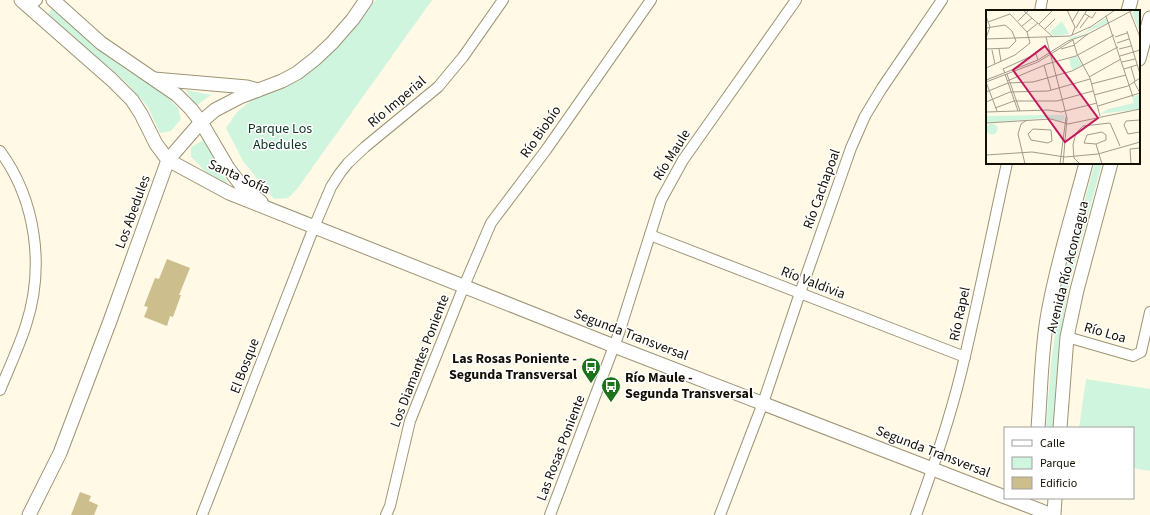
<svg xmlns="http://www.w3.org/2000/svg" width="1150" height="515" font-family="'Source Sans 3',sans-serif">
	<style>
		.green { fill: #d0f5df }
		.building { fill: #cdbe8e }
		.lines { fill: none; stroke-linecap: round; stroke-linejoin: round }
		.minor-casing { stroke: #9d9475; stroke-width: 12 }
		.tertiary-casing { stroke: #9d9475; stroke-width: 15 }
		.minor { stroke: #fff; stroke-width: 10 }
		.tertiary { stroke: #fff; stroke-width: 13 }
		.labels { text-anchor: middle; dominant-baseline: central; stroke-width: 3; stroke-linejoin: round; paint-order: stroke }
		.street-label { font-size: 14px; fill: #130f05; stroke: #fff }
		.park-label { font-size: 14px; fill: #0c3522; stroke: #fff }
		.poi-label { font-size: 14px; font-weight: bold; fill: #130f05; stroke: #fff; text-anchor: end }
		.inset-road { fill: none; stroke: #a19b8b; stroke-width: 1 }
		.view { fill: #c2185b; fill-opacity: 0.15; stroke: #c2185b; stroke-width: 2 }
		.inset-edge { fill: none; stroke: #130f05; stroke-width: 2 }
	</style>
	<rect width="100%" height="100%" fill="#fff9e5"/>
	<g class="green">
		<path d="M376,0h56l-135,189 -9,9 -14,1 -31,-38 -17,-33 11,-16 16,-13 21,-7 25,-11 32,-29 26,-29z"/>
		<path d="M52,8l51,45 26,19 30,17 19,19 3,11 -10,12 -11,2 -12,-26 -21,-24 -79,-69z"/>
		<path d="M186,90l25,5 -15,11z"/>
		<path d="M204,140l23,42 1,4 -19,-11 -18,-18v-10z"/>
		<path d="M1095,163h7l-34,126 -8,51 -5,88h-9l5,-64 11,-82z"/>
		<path d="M1086,379l64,10v82l-17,-3v-40h-54z"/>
	</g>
	<g class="building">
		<path d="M167,259l23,9 -11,27h2l-8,22 -3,-1 -3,10 -23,-9 4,-10 -4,-1 11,-28 4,1z"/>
		<path d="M80,492l11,4 -2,5 9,4 -4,10h-23z"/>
	</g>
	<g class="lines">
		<defs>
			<g id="minor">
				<path d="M29,7l8,-7"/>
				<path d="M1040,11l2,-11"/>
				<path d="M0,151c36,49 45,116 26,174 -7,22 -17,43 -26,65"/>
				<path d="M650,235l315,122"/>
				<path d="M1067,337l66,19 8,-4 9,-40"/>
				<path d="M202,515l112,-288 17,-40 9,-14 8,-10 17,-16 73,-60 25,-30 40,-57"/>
				<path d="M386,515l4,-9 20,-85 54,-135 27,-63 55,-73 105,-150"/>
				<path d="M550,515l69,-182 42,-133 22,-40 113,-160"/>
				<path d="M720,515l43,-112 37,-110 51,-145 14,-32 17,-28 60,-88"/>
				<path d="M916,515c19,-52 37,-105 49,-159 15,-64 28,-129 42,-193"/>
			</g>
			<g id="tertiary">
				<path d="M21,0l91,80 20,20 9,14 15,30 12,16 61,33 385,153 391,151"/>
				<path d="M53,0l48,43 76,52 14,14 10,13 27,46 13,17 20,17"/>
				<path d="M1128,11l3,-11"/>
				<path d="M1139,59l11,-41"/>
				<path d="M154,79l93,8 11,3"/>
				<path d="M1038,428c3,-38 3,-77 10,-115 9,-51 25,-100 38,-150"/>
				<path d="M1060,428l7,-91 10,-47 34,-127"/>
				<path d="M1008,498l44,17"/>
				<path d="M29,515l31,-62 50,-132 58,-161 33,-38 14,-12 25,-13 42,-16 15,-8 18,-14 17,-16 21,-24 13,-19"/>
				<path d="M1054,515l1,-17"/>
			</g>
		</defs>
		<use href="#minor" class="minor-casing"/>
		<use href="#tertiary" class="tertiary-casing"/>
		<use href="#minor" class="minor"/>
		<use href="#tertiary" class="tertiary"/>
	</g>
	<defs>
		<symbol id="bus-pin" viewBox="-11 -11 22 30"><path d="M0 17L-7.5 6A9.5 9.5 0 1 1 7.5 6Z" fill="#1f721c" stroke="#fff"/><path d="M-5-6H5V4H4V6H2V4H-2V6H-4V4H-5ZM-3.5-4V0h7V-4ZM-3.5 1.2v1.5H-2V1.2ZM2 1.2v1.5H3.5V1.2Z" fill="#fff"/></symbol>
	</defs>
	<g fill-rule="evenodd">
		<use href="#bus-pin" x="580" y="356" width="22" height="30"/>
		<use href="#bus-pin" x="600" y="375" width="22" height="30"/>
	</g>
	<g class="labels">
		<g class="street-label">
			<text transform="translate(397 102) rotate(-40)">Río Imperial</text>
			<text transform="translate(541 132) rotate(-55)">Río Biobío</text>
			<text transform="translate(672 155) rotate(-58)">Río Maule</text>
			<text transform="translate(239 177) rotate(24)">Santa Sofía</text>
			<text transform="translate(822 189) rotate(-70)">Río Cachapoal</text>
			<text transform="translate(133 212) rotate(-70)">Los Abedules</text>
			<text transform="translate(1068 267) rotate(-76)">Avenida Río Aconcagua</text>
			<text transform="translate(813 283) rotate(21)">Río Valdivia</text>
			<text transform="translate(960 314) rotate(-78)">Río Rapel</text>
			<text transform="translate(1105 333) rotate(16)">Río Loa</text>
			<text transform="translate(631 335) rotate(21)">Segunda Transversal</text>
			<text transform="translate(420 361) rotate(-69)">Los Diamantes Poniente</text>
			<text transform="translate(245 366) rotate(-69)">El Bosque</text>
			<text transform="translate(561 448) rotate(-69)">Las Rosas Poniente</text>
			<text transform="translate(933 452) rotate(21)">Segunda Transversal</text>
		</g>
		<g class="park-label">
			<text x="280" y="129">Parque Los<tspan x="280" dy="16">Abedules</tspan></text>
		</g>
		<g class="poi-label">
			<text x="577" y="359">Las Rosas Poniente -<tspan x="577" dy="16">Segunda Transversal</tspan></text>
			<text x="625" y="378" text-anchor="start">Río Maule -<tspan x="625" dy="16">Segunda Transversal</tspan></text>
		</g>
	</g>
	<g transform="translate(986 10)">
		<rect width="154" height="154" fill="#fff9e5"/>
		<path d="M150,0h4v23l-8,-20zM120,8l3,4 -39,18 -1,-2 15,-5zM76,11l7,13 -15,2 -4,-4zM91,46l5,9 -10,5 -3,-11zM154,84l-1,15 -39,5 8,-5 26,-6 -2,-5zM55,105h24l-2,7 -17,-4 -60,5v-7zM0.5 119a5.5 5.5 0 1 1 11 0a5.5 5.5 0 1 1-11 0Z" fill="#d0f5df"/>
		<path class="inset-road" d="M37,0l30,27M81,0l8,17 -3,8M144,2l10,25M99,4l7,4 4,-6M0,6l4,11 -4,11M120,6l27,81M32,11l11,-11M86,12l7,-12M53,14l14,-14M36,16l10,-8M0,18l19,-3 7,6 4,10 -7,7 -23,1M90,18l11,-18M94,18l9,-12M103,18l26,-18M59,19l10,-10M141,21l13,43M41,22l11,-9M60,27l21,81 -4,46M129,27l12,-4M0,29l84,-3 20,-9M87,30l4,14 13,24 10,38M131,33l12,-4M89,34l13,-10M13,39l2,12M75,39l14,-4M133,39l12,-3M6,40l3,14M134,46l20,-6M136,52l13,-3M58,55l7,25M145,57l4,14M0,58l29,-13 15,-12 -3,-11 -17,-18 -22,8M138,59l13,-4M19,63l-2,-4 33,-15 2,6M19,64l13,37M21,64l13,37M103,67l32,-18M0,70l52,-20 30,-19 20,-7 45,-24M21,71l40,-17 29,-8 38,-21M0,72l52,-20 35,-22M0,72l11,29M105,74l35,-9M0,82l22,-9 25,-1 39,-11 46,-24M108,85l34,-9 12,-8M0,92l24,-10 38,-1 42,-12M112,96l42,-13 -6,-11M9,98l19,-7h43l36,-10M0,102l62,-2 13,2 36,-9M154,110l-14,1 -2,4 4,9 12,-2M0,113l65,-4 17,5 72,-15M47,119l18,1 1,11 -4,2 -17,-3 -3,-6zM116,122l4,3v5l-10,4 -12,-1 3,-8zM110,134l6,20M0,145l46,-3 33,5 33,-3 42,-12M39,154l-7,-30 3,-10 6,-4M74,154l6,-47M94,154l-6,-6 -1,-13 3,-12 7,-7 27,-3 10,23M145,154l-1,-15 10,-1"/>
		<path class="view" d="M59,36l53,72 -33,24 -52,-72z"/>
		<rect width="154" height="154" class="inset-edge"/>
	</g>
	<rect x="1004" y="427" width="130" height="72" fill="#ffffff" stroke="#a19f9b"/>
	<rect x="1012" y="440" width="20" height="6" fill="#ffffff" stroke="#a19f9b"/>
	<text x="1040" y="447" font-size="12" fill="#130f05">Calle</text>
	<rect x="1012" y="457" width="20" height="12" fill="#d0f5df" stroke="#a19f9b"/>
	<text x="1040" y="467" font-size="12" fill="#130f05">Parque</text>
	<rect x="1012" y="477" width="20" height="12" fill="#cdbe8e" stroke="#a19f9b"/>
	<text x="1040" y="487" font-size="12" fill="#130f05">Edificio</text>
</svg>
